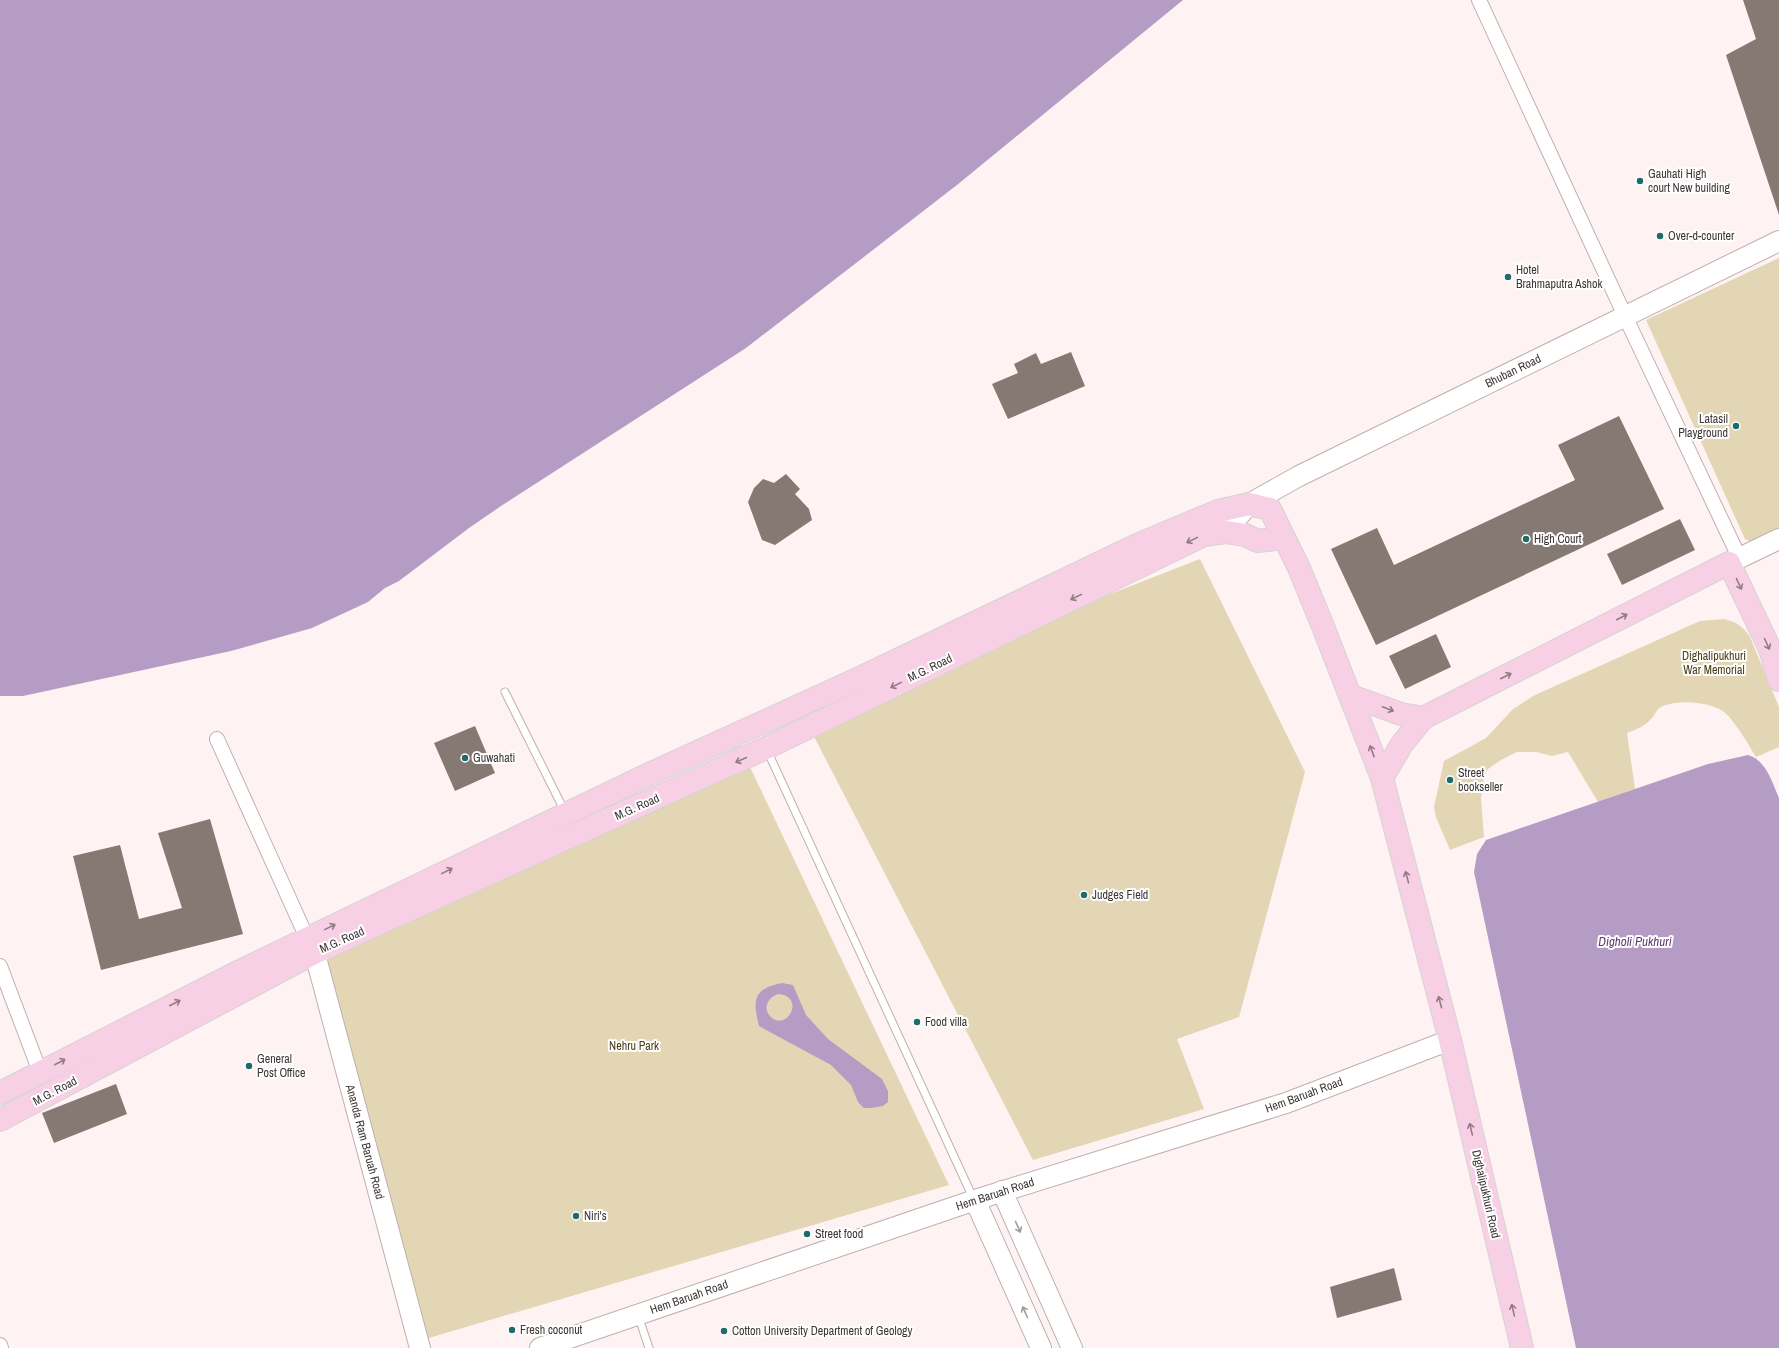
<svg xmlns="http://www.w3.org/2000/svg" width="1779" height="1348" font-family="'Archivo Narrow',sans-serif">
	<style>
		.green { fill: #e2d6b5 }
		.water { fill: #b59cc5; fill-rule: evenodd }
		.building { fill: #847a73 }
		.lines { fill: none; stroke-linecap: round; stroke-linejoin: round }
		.lane-casing { stroke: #bfb0af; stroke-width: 9 }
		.street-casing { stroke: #bfb0af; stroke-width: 16 }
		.secondary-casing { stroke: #bfb0af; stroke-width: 22 }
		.primary-casing { stroke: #d4d3d3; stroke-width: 24 }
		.lane { stroke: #fff; stroke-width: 7 }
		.street { stroke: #fff; stroke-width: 14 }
		.secondary { stroke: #fff; stroke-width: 20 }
		.primary { stroke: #f8d0e5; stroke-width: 22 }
		.oneway { stroke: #917c85 }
		.oneway2 { stroke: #9e9b9a }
		.poi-dot { fill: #1f6b6a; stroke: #fff; stroke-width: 1.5 }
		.labels { text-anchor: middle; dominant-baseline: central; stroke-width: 4; stroke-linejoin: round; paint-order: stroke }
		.poi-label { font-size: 12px; fill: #3d3736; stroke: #fff; text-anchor: start }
		.street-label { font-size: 12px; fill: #3d3736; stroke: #fff }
		.park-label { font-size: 12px; fill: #483b16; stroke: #fff }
		.water-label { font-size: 13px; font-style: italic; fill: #5d3b71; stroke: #fff }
	</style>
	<rect width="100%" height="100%" fill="#fff2f2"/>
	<g class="green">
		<path d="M1779,258v274l-24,12 -10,-5 -99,-219z"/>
		<path d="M1200,559l105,213 -66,245 -62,22 27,70 -171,51 -226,-437 183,-82z"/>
		<path d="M1724,619c12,3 19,7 26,18l29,70v40l-23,10c-7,-12 -22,-37 -32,-45 -14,-11 -49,-13 -63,-5 -4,2 -6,7 -8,10 -8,9 -15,12 -26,16l8,56 -37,13 -30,-50 -16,4 -16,-4h-19l-16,8 -13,9 -4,7 -3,22 3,39 -34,13 -14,-33 -2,-10 10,-46 42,-23 27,-29 22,-14 165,-74z"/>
		<path d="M740,746l209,439 -527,155 -107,-387z"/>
	</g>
	<g class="water">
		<path d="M0,0h1183l-226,185 -211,163 -242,156 -35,24 -70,53 -14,7 -17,14 -56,26 -81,23 -208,45h-23z"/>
		<path d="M1748,755c18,5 24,27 31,43v550h-203l-102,-476 3,-18 9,-14 222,-76z"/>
		<path d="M782,983l11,2 13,30 22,24 54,40 6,12v11l-5,4 -12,2h-7l-6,-6 -7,-17 -20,-20 -72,-39c-6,-25 -7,-37 23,-43zM778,994c29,2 8,40 -8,22 -8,-9 -1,-19 8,-22z"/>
	</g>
	<g class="building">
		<path d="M1743,0h36v215l-53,-160 30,-16z"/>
		<path d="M1071,352l14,34 -77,33 -16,-35 26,-11 -4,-9 22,-11 5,11z"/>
		<path d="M1619,416l45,93 -288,136 -45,-96 46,-21 17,37 181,-85 -17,-35z"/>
		<path d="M786,474l14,15 -5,5 14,15 3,11 -37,25 -13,-5 -14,-38 6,-14 9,-9 11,4z"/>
		<path d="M1680,519l15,31 -73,35 -15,-31z"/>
		<path d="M1436,634l15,33 -46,22 -16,-33z"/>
		<path d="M475,726l20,47 -40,18 -21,-48z"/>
		<path d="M210,819l33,115 -142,36 -28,-114 47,-11 19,74 43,-11 -24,-75z"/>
		<path d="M116,1084l11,30 -73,29 -12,-30z"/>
		<path d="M1394,1268l8,32 -65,18 -7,-31z"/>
	</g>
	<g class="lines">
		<defs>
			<g id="lane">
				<path d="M505,692l60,120"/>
				<path d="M767,750l207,450"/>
				<path d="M638,1315l11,33"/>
			</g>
			<g id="street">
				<path d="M1479,0l146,316 114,241"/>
				<path d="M217,739l90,199"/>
				<path d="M0,966l40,106"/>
				<path d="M0,1345l1,3"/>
			</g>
			<g id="secondary">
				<path d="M1225,532l24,-28 50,-28 480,-235"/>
				<path d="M1729,563l50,-24"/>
				<path d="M307,938l8,16 105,394"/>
				<path d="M1002,1191l70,157"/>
				<path d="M975,1200l66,148"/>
				<path d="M540,1348l435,-148 311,-97 164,-63"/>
			</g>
			<g id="primary">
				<path d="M1351,696l50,18 22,4 306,-155 41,86 9,31"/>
				<path d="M1382,778l20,-34 21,-26"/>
				<path d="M0,1093l240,-122 407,-196 215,-98 275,-132 81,-34 31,-7 21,5 29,59 23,56 60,154 68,262 72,308"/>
				<path d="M0,1120l314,-167 452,-205 438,-213 21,-3 20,3 13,6 26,-3"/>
			</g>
		</defs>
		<use href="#lane" class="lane-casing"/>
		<use href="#street" class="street-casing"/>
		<use href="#secondary" class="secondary-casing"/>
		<use href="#primary" class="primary-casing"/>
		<use href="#lane" class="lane"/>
		<use href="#street" class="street"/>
		<use href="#secondary" class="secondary"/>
		<use href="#primary" class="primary"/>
	</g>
	<defs><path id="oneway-shaft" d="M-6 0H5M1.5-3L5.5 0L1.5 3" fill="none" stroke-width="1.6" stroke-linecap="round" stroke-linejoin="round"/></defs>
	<g class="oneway">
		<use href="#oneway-shaft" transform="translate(1192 540) rotate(154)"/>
		<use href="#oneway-shaft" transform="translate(1739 584) rotate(65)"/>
		<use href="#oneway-shaft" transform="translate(1076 597) rotate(154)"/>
		<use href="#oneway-shaft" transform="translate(1622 617) rotate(-27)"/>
		<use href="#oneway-shaft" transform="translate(1767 644) rotate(66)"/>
		<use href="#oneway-shaft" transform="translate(1506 676) rotate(-27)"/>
		<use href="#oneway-shaft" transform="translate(896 685) rotate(154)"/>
		<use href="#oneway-shaft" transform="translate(1388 709) rotate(21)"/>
		<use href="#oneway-shaft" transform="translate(1372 751) rotate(-110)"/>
		<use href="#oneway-shaft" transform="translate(741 760) rotate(156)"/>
		<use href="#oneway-shaft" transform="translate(447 871) rotate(-26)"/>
		<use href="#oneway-shaft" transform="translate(1407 877) rotate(-105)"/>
		<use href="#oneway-shaft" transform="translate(330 927) rotate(-26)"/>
		<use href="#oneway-shaft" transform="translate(1440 1002) rotate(-105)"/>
		<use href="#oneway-shaft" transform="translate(175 1003) rotate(-27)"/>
		<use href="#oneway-shaft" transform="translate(60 1062) rotate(-27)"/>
		<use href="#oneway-shaft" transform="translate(1471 1129) rotate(-103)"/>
		<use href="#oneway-shaft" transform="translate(1513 1310) rotate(-103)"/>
	</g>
	<g class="oneway2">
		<use href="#oneway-shaft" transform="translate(1018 1227) rotate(66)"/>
		<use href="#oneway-shaft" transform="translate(1025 1312) rotate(-114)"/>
	</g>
	<g class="poi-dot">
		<circle cx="1640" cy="181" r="4"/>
		<circle cx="1660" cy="236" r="4"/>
		<circle cx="1508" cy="277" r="4"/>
		<circle cx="1736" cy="426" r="4"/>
		<circle cx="1526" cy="539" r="4"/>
		<circle cx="465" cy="758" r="4"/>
		<circle cx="1450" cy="780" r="4"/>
		<circle cx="1084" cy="895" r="4"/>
		<circle cx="917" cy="1022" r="4"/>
		<circle cx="249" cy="1066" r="4"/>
		<circle cx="576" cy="1216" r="4"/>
		<circle cx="807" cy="1234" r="4"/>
		<circle cx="512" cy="1330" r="4"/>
		<circle cx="724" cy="1331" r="4"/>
	</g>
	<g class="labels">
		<g class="poi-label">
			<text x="1648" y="174">Gauhati High<tspan x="1648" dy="14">court New building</tspan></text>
			<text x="1668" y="236">Over-d-counter</text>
			<text x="1516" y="270">Hotel<tspan x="1516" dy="14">Brahmaputra Ashok</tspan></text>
			<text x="1728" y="419" text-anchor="end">Latasil<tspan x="1728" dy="14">Playground</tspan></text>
			<text x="1534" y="539">High Court</text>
			<text x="473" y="758">Guwahati</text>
			<text x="1458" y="773">Street<tspan x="1458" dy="14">bookseller</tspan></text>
			<text x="1092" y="895">Judges Field</text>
			<text x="925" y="1022">Food villa</text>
			<text x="257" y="1059">General<tspan x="257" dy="14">Post Office</tspan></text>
			<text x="584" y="1216">Niri's</text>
			<text x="815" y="1234">Street food</text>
			<text x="520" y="1330">Fresh coconut</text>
			<text x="732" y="1331">Cotton University Department of Geology</text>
		</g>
		<g class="street-label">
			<text transform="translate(1513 371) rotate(-26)">Bhuban Road</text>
			<text transform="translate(930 668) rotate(-26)">M.G. Road</text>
			<text transform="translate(637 807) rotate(-24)">M.G. Road</text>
			<text transform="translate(342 940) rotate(-24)">M.G. Road</text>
			<text transform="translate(55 1091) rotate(-28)">M.G. Road</text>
			<text transform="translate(1304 1095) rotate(-20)">Hem Baruah Road</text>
			<text transform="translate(365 1142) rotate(75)">Ananda Ram Baruah Road</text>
			<text transform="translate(995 1194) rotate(-18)">Hem Baruah Road</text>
			<text transform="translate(1486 1194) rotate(77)">Dighalipukhuri Road</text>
			<text transform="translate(689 1297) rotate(-19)">Hem Baruah Road</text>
		</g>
		<g class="park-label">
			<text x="1714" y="656">Dighalipukhuri<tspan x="1714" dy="14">War Memorial</tspan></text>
			<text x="634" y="1046">Nehru Park</text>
		</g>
		<g class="water-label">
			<text x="1635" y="941">Digholi Pukhuri</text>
		</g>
	</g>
</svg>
